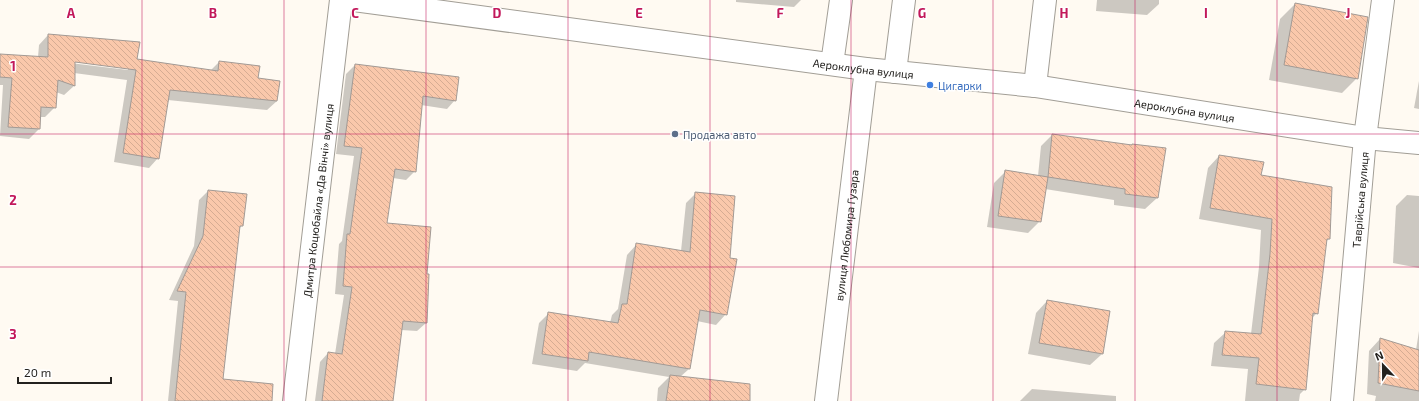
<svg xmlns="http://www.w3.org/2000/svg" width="1419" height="401" font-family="'Exo 2',sans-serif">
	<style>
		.shadow { fill: #0003; fill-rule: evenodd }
		.building { fill: url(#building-back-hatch); stroke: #a29a95 }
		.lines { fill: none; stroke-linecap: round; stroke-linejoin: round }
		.minor-casing { stroke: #a29e96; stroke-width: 24 }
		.minor { stroke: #fff; stroke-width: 22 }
		.grid { fill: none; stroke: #c2185b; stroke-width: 1; stroke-opacity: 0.55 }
		.shop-dot { fill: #3f7fe0; stroke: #fff; stroke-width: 1.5 }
		.service-dot { fill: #5c6f8a; stroke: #fff; stroke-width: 1.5 }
		.labels { text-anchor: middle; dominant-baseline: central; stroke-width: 3; stroke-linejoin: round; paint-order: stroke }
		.street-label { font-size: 11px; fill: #23211e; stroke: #fff }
		.shop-label { font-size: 11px; fill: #366cbe; stroke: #fff; text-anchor: start }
		.service-label { font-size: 11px; fill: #4e5e75; stroke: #fff; text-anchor: start }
		.grid-label { font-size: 13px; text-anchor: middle; font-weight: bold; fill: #c2185b; stroke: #fff; stroke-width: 3; stroke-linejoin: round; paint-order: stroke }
	</style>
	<defs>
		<pattern id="building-back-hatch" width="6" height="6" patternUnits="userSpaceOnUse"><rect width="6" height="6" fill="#fac8ab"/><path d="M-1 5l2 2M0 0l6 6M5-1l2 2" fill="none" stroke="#d6ac93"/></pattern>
	</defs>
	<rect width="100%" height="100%" fill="#fffaf2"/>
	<g class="shadow">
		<path d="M736,0h65l-7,7 -58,-5z"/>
		<path d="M1097,0h62v4l-12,11 -51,-4z"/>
		<path d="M1295,4l62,74 -15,15 -73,-13 11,-61z"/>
		<path d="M48,35l88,25 74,11 9,-9 38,17 20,22 -10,9 -99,-10 -10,58 -9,10 -35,-6 13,-82 -53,-7v13l-10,9 -8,-3 -1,15 -10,10h-5l-1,12 -10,10 -29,-3 3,-51h-3v-30l38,2 1,-12zM70,61l58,7v2l-58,-7z"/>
		<path d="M355,65l100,35 -8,9 -26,-4 -6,66 -9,9 -13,-2 -7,46 40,51v48l-9,8 -16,-1 -9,71h-77l5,-39 8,-9 7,1 9,-59 -9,-1 4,-50 3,-3 12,-85 -18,-2 10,-80z"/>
		<path d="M1419,81v28l-5,-1z"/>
		<path d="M1052,135l105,63 -12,11 -31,-4v-5l-69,-11 -5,32 -12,12 -41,-6 7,-44 11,-11 33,4 3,-30z"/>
		<path d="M1219,156l41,20 69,63 -4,3 -8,71 -5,5 -7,71 -5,5 -1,7h-54l3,-32 -37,-3 3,-23 12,-11 25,2 8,-67 2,-37 -62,-11 9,-51z"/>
		<path d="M208,191l34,34 -3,4 -17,150 5,22h-59l10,-100 -9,-1 25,-54 5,-46z"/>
		<path d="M696,193l33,66 -3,55 -10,11 -19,-4 -8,48 -9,8 33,24h-56l1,-13 11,-11 -84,-14 -8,8 -45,-7 7,-41 10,-10 61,10 2,-8 6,-6 9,-54 10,-11 44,7 5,-48z"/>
		<path d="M1407,195l12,1v72l-26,-5 3,-57z"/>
		<path d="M1047,301l55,53 -12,11 -62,-11 8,-41z"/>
		<path d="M1419,331v70h-44l1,-5 -9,-2 2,-43 11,-12 36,11z"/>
		<path d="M1032,389l84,7v5h-96z"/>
	</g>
	<g class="building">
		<path d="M1295,3l73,14 -10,62 -74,-14z"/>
		<path d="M48,34l92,8 -3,17 81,12 1,-10 41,5 -2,12 22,3 -3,20 -107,-11 -11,69 -36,-6 13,-83 -61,-8v24l-17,-6 -2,28 -15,-1 -1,22 -32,-2 4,-49 -12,-1v-23l48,3z"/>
		<path d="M355,64l104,13 -3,24 -33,-5 -7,76 -21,-3 -8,54 44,4 -4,47h2l-2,49 -24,-2 -10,80h-71l6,-49 14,2 10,-67 -9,-1 4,-52h3l12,-86 -18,-2z"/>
		<path d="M1052,134l80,11v-1l34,4 -8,50 -33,-4v-5l-77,-12z"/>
		<path d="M1219,155l45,7 -3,13 71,12 -2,52h-3l-9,75 -5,-1 -7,77 -50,-6 3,-26 -37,-3 3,-24 36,3 9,-80 2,-35 -62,-11z"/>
		<path d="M1005,170l43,7 -7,45 -43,-6z"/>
		<path d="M208,190l39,4 -4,32h-3l-17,153 50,5 -1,17h-97l11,-109 -9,-1 26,-55z"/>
		<path d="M695,192l40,4 -5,62 7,1 -10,56 -27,-5 -10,59 -101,-17 -1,9 -46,-7 6,-42 70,11 4,-19h5l9,-61 54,9z"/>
		<path d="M1047,300l63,11 -7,43 -64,-11z"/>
		<path d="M1380,338l39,12v41l-41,-8z"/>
		<path d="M670,375l80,9v17h-84z"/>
	</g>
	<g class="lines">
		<defs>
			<g id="minor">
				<path id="s1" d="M354,0l512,69 169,17 330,52 54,5"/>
				<path d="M832,64l9,-64"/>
				<path d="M895,72l9,-72"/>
				<path d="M1035,86l10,-86"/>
				<path id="s2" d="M294,401l47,-401"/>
				<path id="s3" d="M826,401l40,-332"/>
				<path id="s4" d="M1342,401l23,-263 18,-138"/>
			</g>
		</defs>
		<use href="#minor" class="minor-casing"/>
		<use href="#minor" class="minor"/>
	</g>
	<path class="grid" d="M142,0v401M284,0v401M426,0v401M568,0v401M710,0v401M851,0v401M993,0v401M1135,0v401M1277,0v401M0,134h1419M0,267h1419"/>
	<circle class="shop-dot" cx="930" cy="85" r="4"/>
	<circle class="service-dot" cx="675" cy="134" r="4"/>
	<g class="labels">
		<g class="street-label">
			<text stroke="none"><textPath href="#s1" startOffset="514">Аероклубна вулиця</textPath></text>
			<text stroke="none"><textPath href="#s1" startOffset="838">Аероклубна вулиця</textPath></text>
			<text stroke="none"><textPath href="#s2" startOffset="202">Дмитра Коцюбайла «Да Вінчі» вулиця</textPath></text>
			<text stroke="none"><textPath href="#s4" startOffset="202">Таврійська вулиця</textPath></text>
			<text stroke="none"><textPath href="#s3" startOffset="167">вулиця Любомира Гузара</textPath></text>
		</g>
		<g class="shop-label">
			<text x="938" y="85">Цигарки</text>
		</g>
		<g class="service-label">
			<text x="683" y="134">Продажа авто</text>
		</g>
	</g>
	<g class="grid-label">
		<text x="71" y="18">A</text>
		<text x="213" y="18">B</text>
		<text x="355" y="18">C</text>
		<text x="497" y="18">D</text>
		<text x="639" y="18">E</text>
		<text x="780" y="18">F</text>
		<text x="922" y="18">G</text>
		<text x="1064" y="18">H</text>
		<text x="1206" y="18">I</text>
		<text x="1348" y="18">J</text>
		<text x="13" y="71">1</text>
		<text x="13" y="205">2</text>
		<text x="13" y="339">3</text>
	</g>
	<g transform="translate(1383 365) rotate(338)" stroke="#ffffff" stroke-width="3" paint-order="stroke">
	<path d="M0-3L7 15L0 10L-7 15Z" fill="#23211e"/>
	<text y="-6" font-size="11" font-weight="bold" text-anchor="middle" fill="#23211e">N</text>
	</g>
	<path d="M18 377v6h93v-6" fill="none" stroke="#23211e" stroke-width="2"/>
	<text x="24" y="377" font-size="12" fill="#23211e" stroke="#ffffff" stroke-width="3" paint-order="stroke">20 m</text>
</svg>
